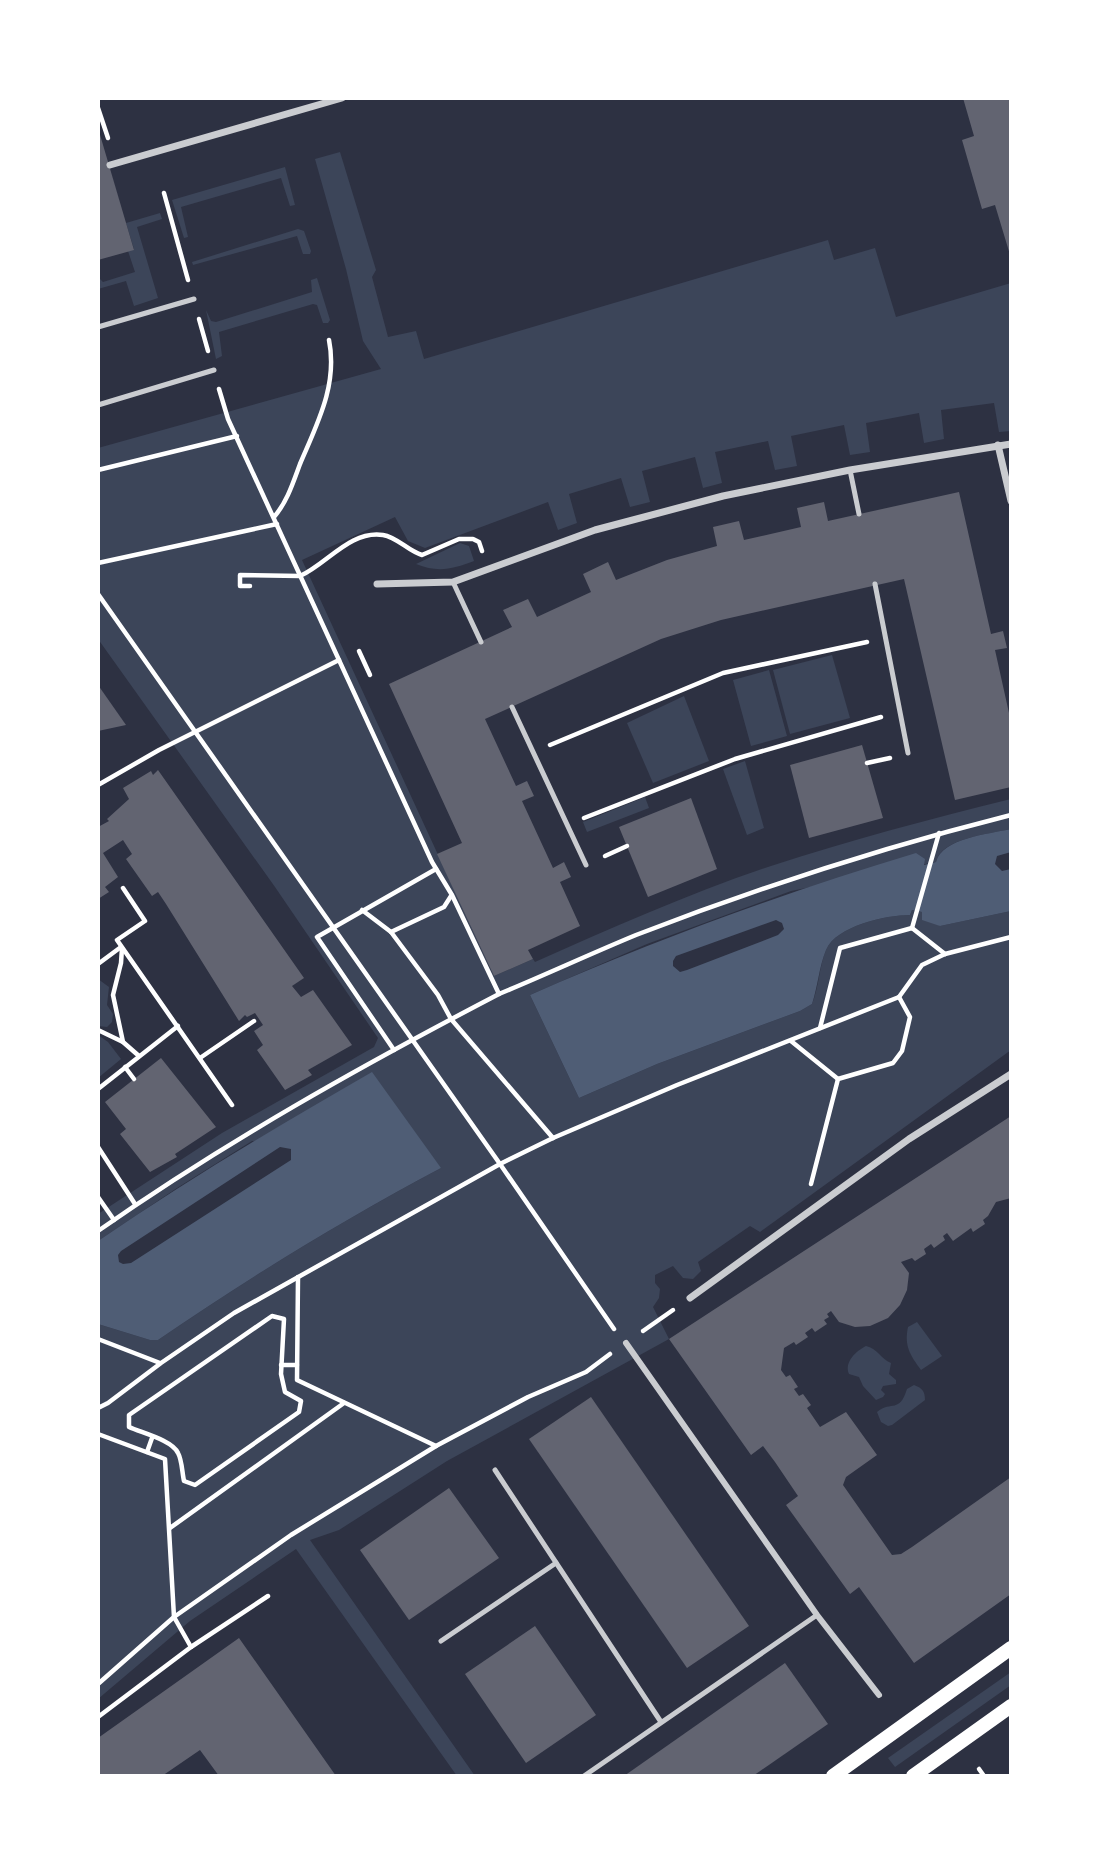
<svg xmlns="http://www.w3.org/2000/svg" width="1109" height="1874" font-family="'Nunito Sans',sans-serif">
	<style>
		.green { fill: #3c4559 }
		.water { fill: #4f5d75; fill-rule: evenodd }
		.building { fill: #626471 }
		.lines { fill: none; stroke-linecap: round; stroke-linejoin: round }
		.path { stroke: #fff; stroke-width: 4.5 }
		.service { stroke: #caccd0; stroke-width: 5 }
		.pedestrian { stroke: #caccd0; stroke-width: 6 }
		.minor { stroke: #caccd0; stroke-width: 7 }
		.secondary { stroke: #fff; stroke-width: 14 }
	</style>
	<rect width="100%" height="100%" fill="#2d3142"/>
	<g class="green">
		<path d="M340,152l36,118 -4,7 16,60 28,-6 8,28 404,-119 6,20 41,-12 21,69 115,-34v148l-12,1 -5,-29 -53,7 3,29 -20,4 -5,-30 -53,10 4,29 -20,3 -6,-30 -53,11 6,30 -22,4 -7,-29 -53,11 7,31 -19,5 -8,-31 -53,14 8,31 -20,5 -9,-29 -52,16 8,29 -19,7 -10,-28 -123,46 -17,-7 -13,-24 -93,43 192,416 39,-17 2,3c77,-34 155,-69 236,-96 79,-26 159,-47 240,-67v30c-21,5 -70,9 -75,33l-145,29 -144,53 -117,51 49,103 78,-34 143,-53 12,-7c7,-17 7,-37 14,-54 10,-24 60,-35 84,-35l2,-5 10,2 18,14 71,-15v139l-251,182 -10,-6 -52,36 3,9 -8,8 -10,-1 -10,-12 -18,9v8l5,6 -1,9 -6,9 16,32 -222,122 -108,69 -29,10 165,236h-18l-161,-227 -106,72 -92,78v-375l52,16h8c92,-63 185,-120 283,-172l-189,-27 -75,47 -79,53v-27l124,-81 152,-86 4,-9 -103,-151 -177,-248v-191l283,-79 -18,-28 -17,-72 -31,-110z"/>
		<path d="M285,167l10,38 -5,1 -9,-28 -100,29 7,30 -4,1 -12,-38z"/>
		<path d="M160,213l2,6 -25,8 21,71 -24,8 -8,-25 -28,8v-12l5,5 32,-10 -7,-21 6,-2 -8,-26z"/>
		<path d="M298,229l6,2 7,20 -1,3h-7l-6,-18 -104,29 -1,-3z"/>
		<path d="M317,278l13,42 -2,3h-5l-6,-18 -4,-1 -94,28 3,24 -6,3 -10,-49 5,11 5,1 96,-30 -1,-12z"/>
		<path d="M460,543l9,3 5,15c-21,8 -36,12 -58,3z"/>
		<path d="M832,655l18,63 -60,16 -17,-64z"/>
		<path d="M769,670l18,66 -36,10 -18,-66z"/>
		<path d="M684,696l25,65 -56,22 -26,-60z"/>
		<path d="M745,761l19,67 -17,7 -24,-66z"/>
		<path d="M645,797l4,11 -62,24 -4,-10z"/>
		<path d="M98,979l11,8 -2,18 6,9 -1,8 -5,5 -9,-1z"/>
		<path d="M98,1035l10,7 13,17 -23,19z"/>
		<path d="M917,1322l25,34 -21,14c-11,-15 -17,-24 -13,-43z"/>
		<path d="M866,1346c11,2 15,13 25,17l-2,11 7,6v4l-13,2 -2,4 4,4 -2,3 -7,3 -13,-14 -4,-9 -10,-3c-5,-12 7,-23 17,-28z"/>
		<path d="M914,1385c8,3 11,6 11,15l-33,25 -4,1 -7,-4 -4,-10c15,-12 22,2 30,-23z"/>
		<path d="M1011,1672v13l-116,82 -7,-9z"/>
	</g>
	<g class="water">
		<path d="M1011,829v23l-14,4 -2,8 7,7 9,-2v42l-71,15 -18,-6v-8l-10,-2 -2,5c-24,0 -74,11 -84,35 -7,17 -8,36 -14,54l-12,7 -143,53 -78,34 -49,-103c127,-56 253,-102 386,-142l9,6 -1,6 12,-3c6,-24 53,-28 75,-33zM776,920l6,3 2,6 -6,6 -91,35 -7,2 -7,-6v-5l3,-5z"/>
		<path d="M372,1072l69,96c-98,52 -191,109 -283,172h-8l-52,-16v-83c89,-61 180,-115 274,-169zM280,1147l11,2v11l-160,103 -8,1 -4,-2 -1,-7 3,-4z"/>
	</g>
	<g class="building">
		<path d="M963,98h48v160l-16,-53 -13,4 -20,-69 12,-4z"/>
		<path d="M98,128l36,122 -36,10z"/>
		<path d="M959,492l32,142 12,-3 4,17 -12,2 16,72v65l-56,13 -51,-221 -183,41 -60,19 -176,80 31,67 11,-5 7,15 -12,5 31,67 11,-6 7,15 -11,5 20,44 -52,24 5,9 -39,17 -57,-122 25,-11 -73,-159 123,-57 -9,-17 25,-11 9,18 54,-25 -8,-18 25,-12 8,18 51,-20 50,-14 -4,-19 26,-6 5,19 57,-13 -4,-19 27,-6 4,19z"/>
		<path d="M98,685l28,40 -28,6z"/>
		<path d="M862,745l21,73 -74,20 -19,-73z"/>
		<path d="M158,770l146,208 -12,8 9,11 12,-7 39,55 -44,25 4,5 -27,15 -28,-40 6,-5 -9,-14 9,-6 -8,-12 -8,4 -2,-2 -6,6 -73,-117 -8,-12 -6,4 -26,-37 6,-5 -9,-14 -20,13 15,24 -13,10 4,5 -11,7v-72l11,-6 -2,-2 22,-20 -6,-11 28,-17 2,4z"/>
		<path d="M691,798l26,71 -69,28 -29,-70z"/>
		<path d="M161,1058l55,69 -41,27 2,3 -27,15 -30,-38 6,-5 -21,-27z"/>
		<path d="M1011,1116v82l-15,4 -8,14 -5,4 2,4 -12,8 -2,-4 -18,13 -6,-8 -4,3 2,4 -11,8 -3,-4 -7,5 2,5 -11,7 -3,-3 -11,4 8,11 -2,17 -7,15 -12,13 -18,8 -15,1 -16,-5 -8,-11 -4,3 2,3 -5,3 3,4 -12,8 -3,-4 -7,5 3,4 -12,8 -2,-3 -10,6 -3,22 5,7 4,-2 8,12 -4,2 5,7 4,-2 8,11 -4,3 13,19 26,-15 31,43 -31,22 -3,8 49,70 9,-1 11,-7 99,-70v117l-97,69 -55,-76 -9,7 -64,-89 12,-9 -23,-34 -12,-16 -12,9 -82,-116z"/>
		<path d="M591,1397l158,229 -62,42 -158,-229z"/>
		<path d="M449,1488l50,70 -90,62 -49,-70z"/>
		<path d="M535,1626l61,89 -70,48 -61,-89z"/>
		<path d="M239,1638l97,138h-117l-19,-26 -38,26h-64v-38z"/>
		<path d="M785,1663l43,61 -75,52h-129z"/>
	</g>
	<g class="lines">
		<g class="path">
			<path d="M98,108l10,30"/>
			<path d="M164,193l24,87"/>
			<path d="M199,319l9,32"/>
			<path d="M219,389l9,30 204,443 20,33 47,99c46,-19 91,-40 137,-59 122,-47 248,-88 375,-120"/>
			<path d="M98,470l139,-34"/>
			<path d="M274,517c13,-15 19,-34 26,-53 17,-40 38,-79 29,-124"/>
			<path d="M98,563l179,-39"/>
			<path d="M250,586h-10v-11l60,1c27,-12 50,-46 83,-41 14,2 25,16 39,20l37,-16h14l6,3 3,9"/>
			<path d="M98,594l402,570 114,165"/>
			<path d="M359,651l11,24"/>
			<path d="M550,745l173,-72 144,-31"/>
			<path d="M867,763l23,-5"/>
			<path d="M98,785l61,-35 180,-90"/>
			<path d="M584,818l151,-59 146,-42"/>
			<path d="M605,856l22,-10"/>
			<path d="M123,888l22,33 -28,19 115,165"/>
			<path d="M362,910l29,22 47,63 13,24 102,119"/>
			<path d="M912,928l27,-95"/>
			<path d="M391,932l53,-25 7,-11"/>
			<path d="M122,948l-1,15 -8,32 10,47"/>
			<path d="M98,964l23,-17"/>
			<path d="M820,1028l20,-80 72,-20 33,26"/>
			<path d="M98,1030l25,12 16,14"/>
			<path d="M791,1041l47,38"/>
			<path d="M394,1050l-77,-113 119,-68"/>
			<path d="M200,1058l54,-37"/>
			<path d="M125,1067l9,12"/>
			<path d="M98,1089l80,-63"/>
			<path d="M98,1147l37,57"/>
			<path d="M811,1184l27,-105 55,-16 9,-12 8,-34 -11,-20"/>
			<path d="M98,1197l16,23"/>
			<path d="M98,1231c127,-89 263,-165 401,-237"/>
			<path d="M298,1277l-1,103 139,66"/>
			<path d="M272,1316l12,3 -3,55 4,18 16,9 -2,11 -104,73 -11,-4c-2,-9 -2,-21 -6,-28 -6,-13 -36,-20 -49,-26v-12z"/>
			<path d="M643,1331l30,-21"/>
			<path d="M98,1339l62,24"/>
			<path d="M281,1365h16"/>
			<path d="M98,1408l10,-5 53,-40 73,-50 266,-149 53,-26 124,-53 222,-88 23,-32 23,-11 66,-17"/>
			<path d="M98,1434l67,25 9,158 17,30"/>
			<path d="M147,1452l5,-14"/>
			<path d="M170,1528l174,-125"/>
			<path d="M98,1684l76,-67 117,-82 145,-89 92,-49 58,-25 24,-18"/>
			<path d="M98,1717l93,-70 77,-51"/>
			<path d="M979,1769l5,7"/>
		</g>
		<g class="service">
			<path d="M98,327l96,-28"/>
			<path d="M98,405l116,-35"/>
			<path d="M850,470l9,44"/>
			<path d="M453,582l28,60"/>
			<path d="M875,584l33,169"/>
			<path d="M512,707l74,158"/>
			<path d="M495,1470l166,252"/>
			<path d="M441,1641l115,-78"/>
			<path d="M584,1776l233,-161"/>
		</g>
		<path class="pedestrian" d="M626,1343l191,272 62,80"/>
		<g class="minor">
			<path d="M110,165l232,-67"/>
			<path d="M998,445l13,56"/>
			<path d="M377,584l76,-2 142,-52 128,-34 127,-26 161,-26"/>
			<path d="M690,1298l219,-159 102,-65"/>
		</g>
		<g class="secondary">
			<path d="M833,1776l178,-128"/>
			<path d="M913,1776l98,-70"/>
		</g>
	</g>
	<rect width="1109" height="1874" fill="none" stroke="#ffffff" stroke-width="200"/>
</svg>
